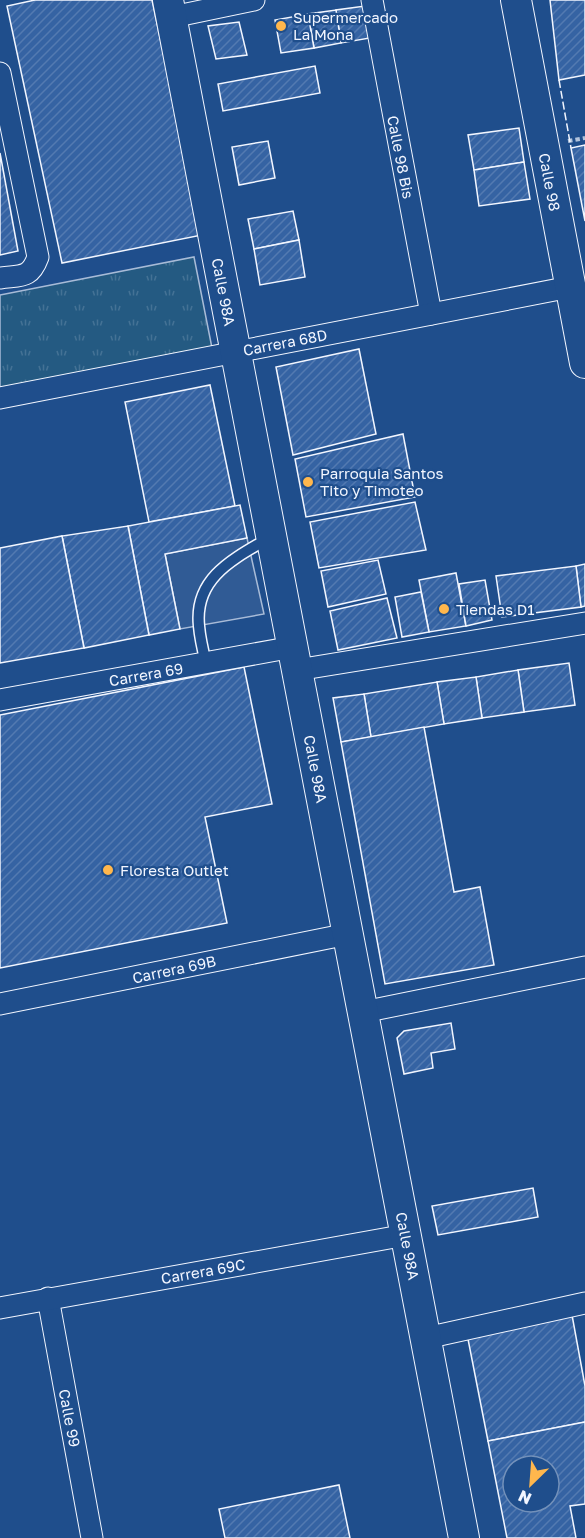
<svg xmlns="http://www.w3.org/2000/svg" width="585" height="1538" font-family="'Golos Text',sans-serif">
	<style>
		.park { fill: url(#park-tufts); stroke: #a8bbd7; stroke-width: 1.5 }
		.parking { fill: #305b95; stroke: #a8bbd7; stroke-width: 1.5 }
		.building { fill: url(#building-hatch); stroke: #f2f6ff; stroke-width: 1.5; fill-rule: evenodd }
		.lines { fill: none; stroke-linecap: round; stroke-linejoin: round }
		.lane-casing { stroke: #f2f6ff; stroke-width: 13 }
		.street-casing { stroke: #f2f6ff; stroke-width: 23 }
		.secondary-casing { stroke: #f2f6ff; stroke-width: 32 }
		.path { stroke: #b3c4dc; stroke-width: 4; stroke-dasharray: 4.5 3; stroke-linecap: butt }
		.lane { stroke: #1f4e8c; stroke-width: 10 }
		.street { stroke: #1f4e8c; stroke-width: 21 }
		.secondary { stroke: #1f4e8c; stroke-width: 30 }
		.fence { stroke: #f2f6ff; stroke-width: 1.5; stroke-dasharray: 8 3; stroke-linecap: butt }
		.poi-dot { fill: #ffb74d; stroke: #1f4e8c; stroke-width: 2 }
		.labels { text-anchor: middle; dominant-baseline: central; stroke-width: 4.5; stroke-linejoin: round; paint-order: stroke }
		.poi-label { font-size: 15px; fill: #f2f6ff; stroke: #1f4e8c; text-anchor: start }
		.street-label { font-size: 15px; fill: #f2f6ff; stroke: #1f4e8c }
	</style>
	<defs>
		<pattern id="park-tufts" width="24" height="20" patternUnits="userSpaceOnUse" patternTransform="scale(1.5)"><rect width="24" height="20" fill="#245a82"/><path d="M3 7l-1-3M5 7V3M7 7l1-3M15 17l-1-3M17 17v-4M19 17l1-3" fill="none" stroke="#447295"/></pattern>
		<pattern id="building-hatch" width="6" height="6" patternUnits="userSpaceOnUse" patternTransform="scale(1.5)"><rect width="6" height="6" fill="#3563a3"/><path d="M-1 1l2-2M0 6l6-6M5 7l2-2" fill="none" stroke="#537ab1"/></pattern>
	</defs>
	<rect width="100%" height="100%" fill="#1f4e8c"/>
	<path class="park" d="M194,257l18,91 -212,41v-94z"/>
	<path class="parking" d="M247,538l17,76 -84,15 -15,-75z"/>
	<g class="building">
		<path d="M35,0h117l50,235 -140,28 -55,-257z"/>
		<path d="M550,0h35v75l-26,5z"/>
		<path d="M365,6l5,32 -29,5 -5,-33z"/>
		<path d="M336,10l5,33 -27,5 -6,-34z"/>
		<path d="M308,14l6,34 -33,5 -6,-33z"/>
		<path d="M239,22l8,33 -31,4 -8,-33z"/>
		<path d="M315,66l5,27 -97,18 -5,-27z"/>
		<path d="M519,128l5,34 -50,8 -6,-35z"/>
		<path d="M268,141l7,37 -36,7 -7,-38z"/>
		<path d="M585,145v76l-14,-73z"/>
		<path d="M0,153l18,98 -18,4z"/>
		<path d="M524,162l6,37 -51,7 -5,-36z"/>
		<path d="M293,211l6,29 -45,9 -6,-30z"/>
		<path d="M299,240l6,37 -45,8 -6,-36z"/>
		<path d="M359,349l17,85 -83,21 -17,-88z"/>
		<path d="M210,385l25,121 -86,16 -24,-120z"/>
		<path d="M403,434l12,63 -109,20 -11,-58z"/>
		<path d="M415,502l11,48 -107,18 -9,-46z"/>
		<path d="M240,505l7,33 -82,16 15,75 -31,6 -21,-109z"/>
		<path d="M128,526l21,109 -65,13 -22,-112z"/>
		<path d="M62,536l22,112 -84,15v-115z"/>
		<path d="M378,560l8,34 -58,13 -7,-36z"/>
		<path d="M585,564v42l-4,1 -5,-41z"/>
		<path d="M576,566l5,41 -79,10 -6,-41z"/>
		<path d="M456,573l10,53 -37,6 -10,-52z"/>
		<path d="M485,580l7,40 -26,6 -7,-42z"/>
		<path d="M421,592l8,40 -27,5 -7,-40z"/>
		<path d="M387,598l10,40 -59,12 -8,-39z"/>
		<path d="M569,663l6,42 -51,7 -6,-42z"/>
		<path d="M244,667l28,137 -67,13 22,106 -227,45v-253z"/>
		<path d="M518,670l6,42 -42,6 -6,-41z"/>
		<path d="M476,677l6,41 -38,6 -7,-42z"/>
		<path d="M437,682l7,42 -73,13 -7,-43z"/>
		<path d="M364,694l7,43 -30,5 -8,-44z"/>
		<path d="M424,727l30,165 26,-5 14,78 -109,19 -44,-242z"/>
		<path d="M451,1023l4,26 -24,4 2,15 -29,6 -7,-36 7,-7z"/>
		<path d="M533,1188l5,29 -100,18 -6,-29z"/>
		<path d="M572,1315l13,71v36l-97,19 -21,-107z"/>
		<path d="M585,1422v82l-15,2 6,32h-69l-19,-97zM513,1466h36v36h-36z"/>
		<path d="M339,1485l11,53h-125l-6,-29z"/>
	</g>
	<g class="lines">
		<defs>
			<path id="lane" d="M206,663c-3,-12 -6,-25 -7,-37 -5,-48 34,-67 70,-88"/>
			<g id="street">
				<path d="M372,0l59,314"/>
				<path d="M172,17l82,-17"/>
				<path d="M0,73l38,184c-8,22 -17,18 -38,21"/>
				<path d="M0,398l570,-111"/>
				<path d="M297,670l288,-47"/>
				<path d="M0,700l293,-53"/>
				<path d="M0,1004l348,-70"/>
				<path d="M363,1012l222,-45"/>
				<path d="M48,1298l44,240"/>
				<path d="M0,1308l406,-73"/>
				<path d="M426,1338l159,-35"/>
			</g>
			<g id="secondary">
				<path d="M168,0l296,1538"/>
				<path d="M516,0l69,363"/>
			</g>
		</defs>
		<use href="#lane" class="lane-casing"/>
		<use href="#street" class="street-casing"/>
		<use href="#secondary" class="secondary-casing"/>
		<path class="path" d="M568,141l17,-3"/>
		<use href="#lane" class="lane"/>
		<use href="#street" class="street"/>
		<use href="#secondary" class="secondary"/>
		<path class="fence" d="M559,80l12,68"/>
	</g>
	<g class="poi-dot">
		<circle cx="281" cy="26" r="6"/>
		<circle cx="308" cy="482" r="6"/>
		<circle cx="444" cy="609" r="6"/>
		<circle cx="108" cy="870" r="6"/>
	</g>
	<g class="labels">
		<g class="poi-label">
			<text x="293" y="17">Supermercado<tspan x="293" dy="17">La Mona</tspan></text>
			<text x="320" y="473">Parroquia Santos<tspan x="320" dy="17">Tito y Timoteo</tspan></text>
			<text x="456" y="609">Tiendas D1</text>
			<text x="120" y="870">Floresta Outlet</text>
		</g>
		<g class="street-label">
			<text transform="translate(401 157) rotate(79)">Calle 98 Bis</text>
			<text transform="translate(550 182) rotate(79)">Calle 98</text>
			<text transform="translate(224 292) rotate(79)">Calle 98A</text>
			<text transform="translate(285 342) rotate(-11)">Carrera 68D</text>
			<text transform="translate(146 674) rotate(-10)">Carrera 69</text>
			<text transform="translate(316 769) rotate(79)">Calle 98A</text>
			<text transform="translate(174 969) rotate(-12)">Carrera 69B</text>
			<text transform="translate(408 1246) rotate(79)">Calle 98A</text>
			<text transform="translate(203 1271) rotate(-10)">Carrera 69C</text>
			<text transform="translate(70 1418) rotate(79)">Calle 99</text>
		</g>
	</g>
	<g transform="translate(531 1484) rotate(205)"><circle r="28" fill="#1f4e8c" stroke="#7391ba" stroke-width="1.5"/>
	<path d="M0-4.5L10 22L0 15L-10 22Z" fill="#ffb74d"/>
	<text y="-9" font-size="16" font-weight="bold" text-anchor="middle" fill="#f2f6ff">N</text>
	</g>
</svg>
